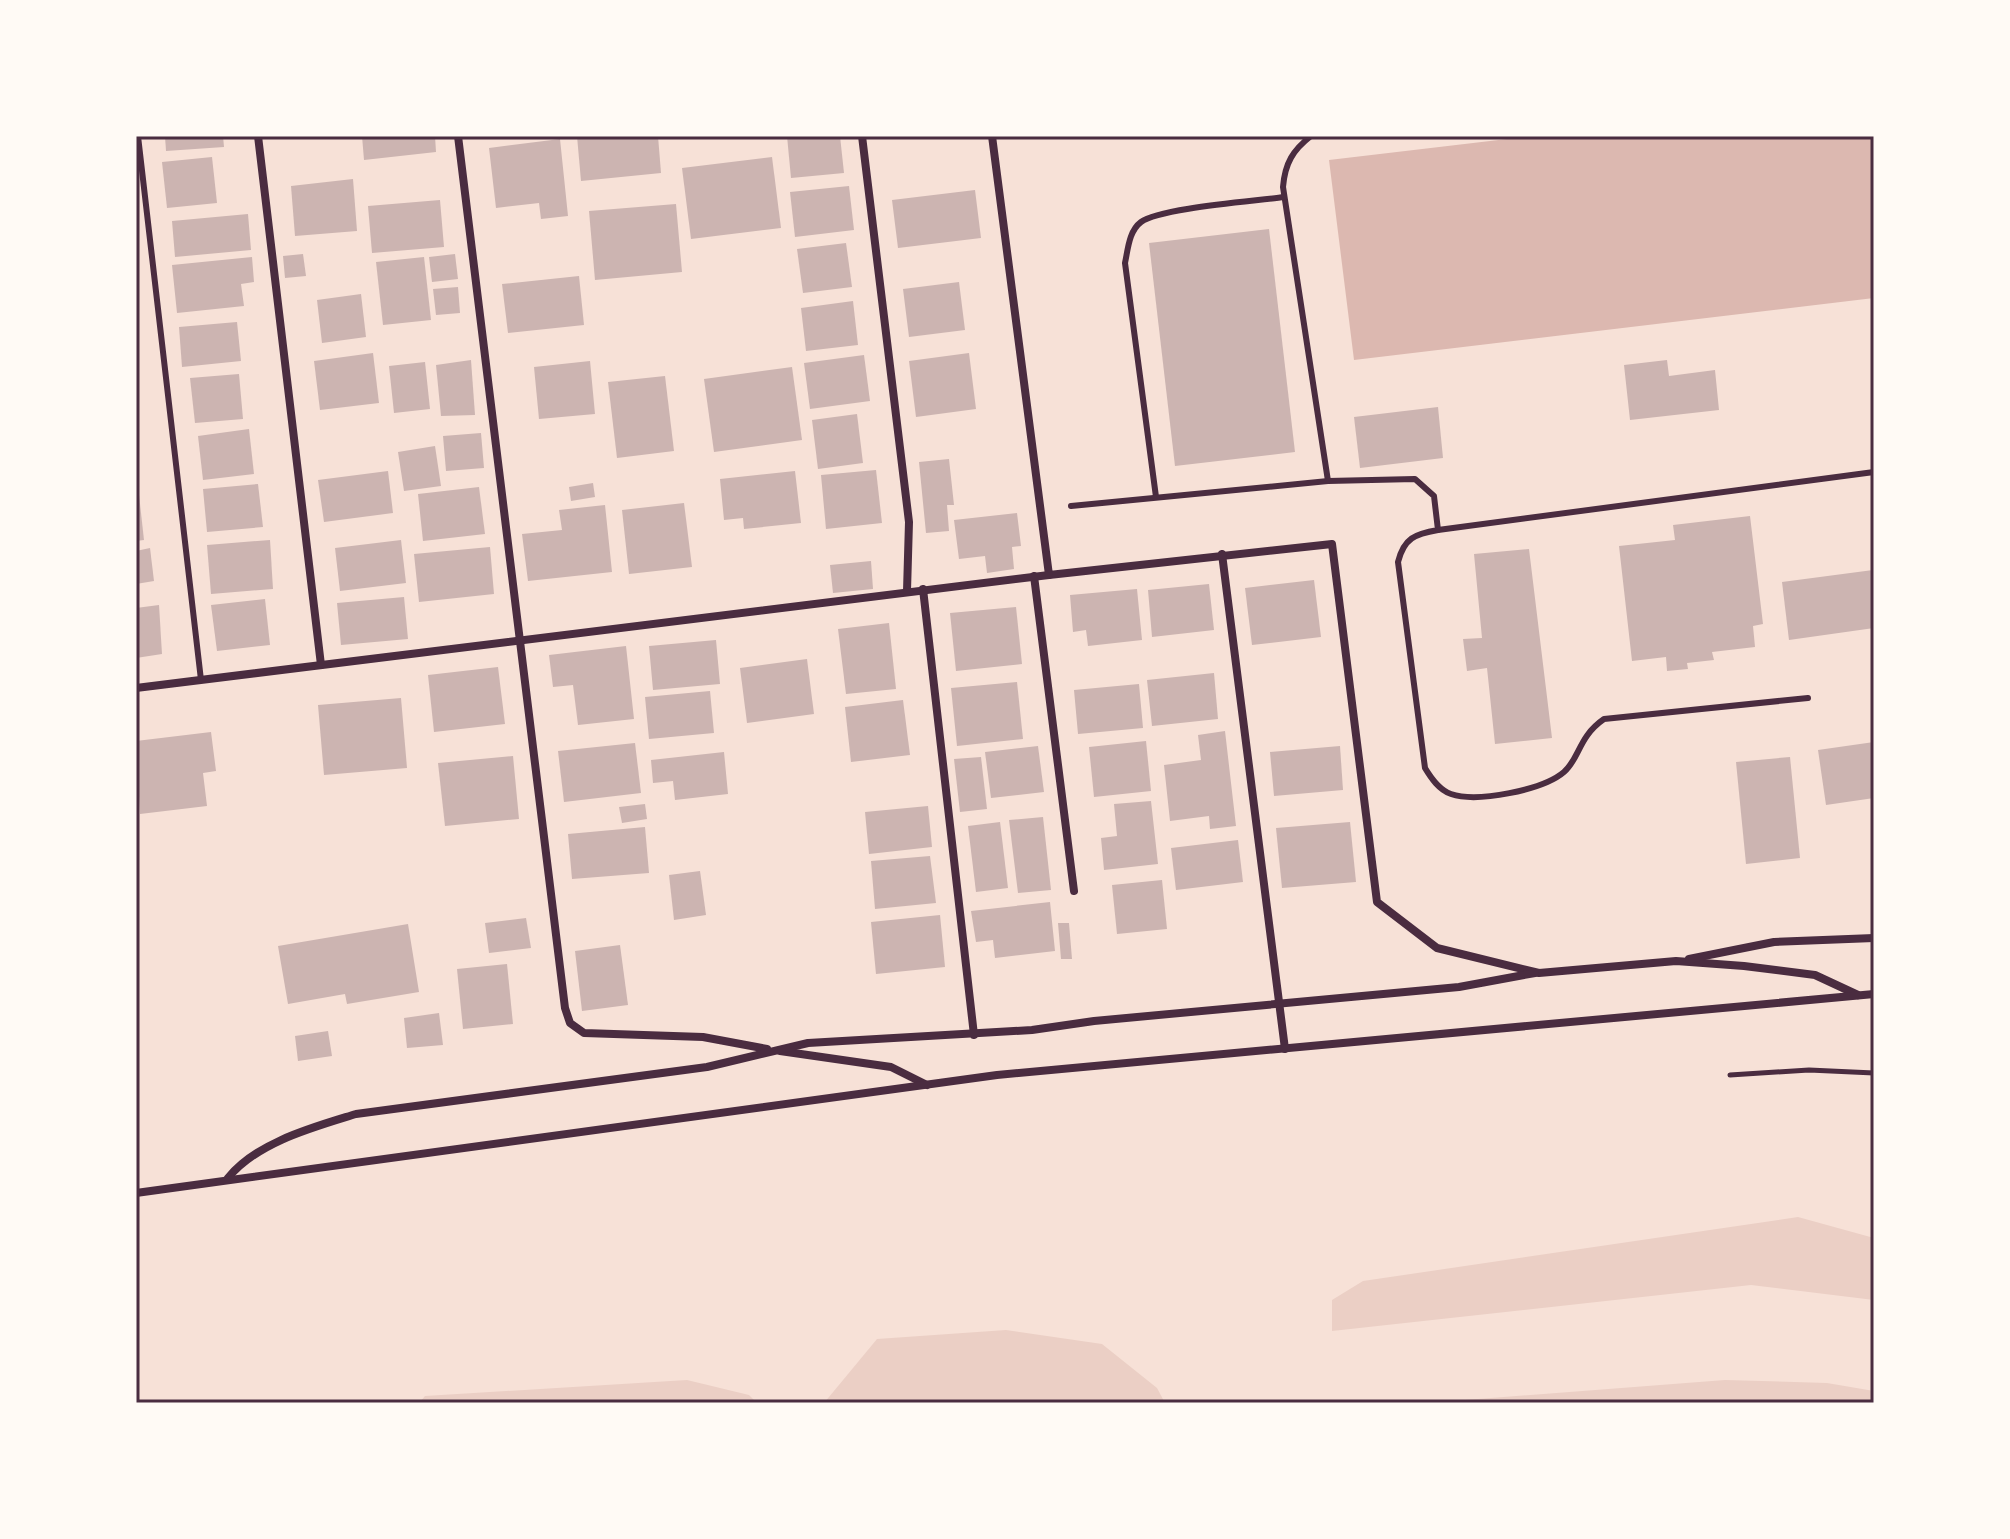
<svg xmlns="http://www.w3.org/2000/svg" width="2010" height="1539" font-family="'Archivo Narrow',sans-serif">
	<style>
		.green { fill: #ebcfc5 }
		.water { fill: #dcb8b0 }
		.building { fill: #ccb4b1 }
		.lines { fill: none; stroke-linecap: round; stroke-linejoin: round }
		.path { stroke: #4a2c40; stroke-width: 5 }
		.service { stroke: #4a2c40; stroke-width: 6 }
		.minor { stroke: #4a2c40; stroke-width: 8 }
		.neatline { fill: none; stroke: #4a2c40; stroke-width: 3 }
	</style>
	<rect width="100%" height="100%" fill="#f7e1d7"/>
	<g class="green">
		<path d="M1798,1217l76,21v62l-123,-15 -419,46v-31l31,-19z"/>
		<path d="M1006,1330l96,14 55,44 8,15h-341l53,-64z"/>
		<path d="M687,1380l62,15 8,8h-338l6,-7z"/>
		<path d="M1725,1380l102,3 47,8v12h-447z"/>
	</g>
	<path class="water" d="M1533,136h341v162l-520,62 -25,-200z"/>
	<g class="building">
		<path d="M165,136h58l1,11 -58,4z"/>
		<path d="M362,136h73l1,16 -72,8z"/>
		<path d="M577,136h81l3,37 -80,8z"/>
		<path d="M787,136h53l4,37 -53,5z"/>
		<path d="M560,139l8,77 -27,3 -2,-16 -43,5 -7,-60z"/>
		<path d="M212,157l5,46 -50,5 -5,-46z"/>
		<path d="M772,157l9,71 -90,11 -9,-71z"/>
		<path d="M353,179l4,52 -62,5 -4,-50z"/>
		<path d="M849,186l5,44 -59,7 -5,-45z"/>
		<path d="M975,190l6,48 -83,10 -6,-48z"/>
		<path d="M440,200l4,47 -72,6 -4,-47z"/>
		<path d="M676,204l6,68 -87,8 -6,-69z"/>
		<path d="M248,214l3,36 -76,7 -3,-36z"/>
		<path d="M1269,229l26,223 -120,14 -26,-223z"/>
		<path d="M846,243l6,44 -49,6 -6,-44z"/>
		<path d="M303,254l3,22 -21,2 -2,-22z"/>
		<path d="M455,254l3,25 -26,3 -3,-25z"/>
		<path d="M252,257l2,25 -13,2 3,22 -67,7 -5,-48z"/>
		<path d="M424,257l7,63 -48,5 -7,-63z"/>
		<path d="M579,276l5,49 -76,8 -6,-49z"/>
		<path d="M959,282l6,48 -56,7 -6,-48z"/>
		<path d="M458,287l2,26 -24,2 -3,-26z"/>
		<path d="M361,294l5,43 -44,6 -5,-43z"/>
		<path d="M853,301l5,44 -52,6 -5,-43z"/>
		<path d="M237,322l4,39 -59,6 -3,-40z"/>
		<path d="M373,353l6,50 -59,7 -6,-49z"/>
		<path d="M969,353l7,56 -60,8 -7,-56z"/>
		<path d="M864,355l6,46 -60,8 -6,-46z"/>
		<path d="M471,360l4,55 -34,1 -5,-51z"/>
		<path d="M1667,360l2,16 46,-6 4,40 -89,10 -6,-55z"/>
		<path d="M590,361l5,53 -56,5 -5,-52z"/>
		<path d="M425,362l5,47 -36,4 -5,-47z"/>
		<path d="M792,367l10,73 -88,12 -10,-73z"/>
		<path d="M239,374l4,45 -48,4 -5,-45z"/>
		<path d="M665,376l9,75 -57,7 -9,-76z"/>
		<path d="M1438,407l5,51 -83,10 -6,-51z"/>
		<path d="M857,414l6,49 -45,6 -6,-49z"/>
		<path d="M249,429l5,45 -51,6 -5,-44z"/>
		<path d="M481,433l3,35 -38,3 -3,-35z"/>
		<path d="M435,446l6,40 -37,5 -6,-39z"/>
		<path d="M949,459l5,46h-7l2,26 -23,2 -7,-71z"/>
		<path d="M876,470l6,53 -56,6 -5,-54z"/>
		<path d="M388,471l5,42 -69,9 -6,-42z"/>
		<path d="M795,471l6,52 -57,6 -1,-11 -19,2 -4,-41z"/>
		<path d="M593,483l2,14 -24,4 -2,-14z"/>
		<path d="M258,484l5,43 -56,5 -4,-43z"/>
		<path d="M479,487l6,47 -62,7 -5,-47z"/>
		<path d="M136,495h3l5,45 -8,1z"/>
		<path d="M684,503l8,64 -63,7 -7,-64z"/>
		<path d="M605,505l7,67 -84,9 -6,-47 40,-4 -3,-20z"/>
		<path d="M1017,513l4,33 -9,1 2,22 -27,4 -2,-17 -26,3 -5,-39z"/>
		<path d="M1750,516l13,108 -10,2 2,21 -43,5 2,8 -27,3 1,6 -21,2 -1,-14 -34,4 -13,-115 56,-6 -2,-15z"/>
		<path d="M270,540l3,49 -62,5 -4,-49z"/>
		<path d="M401,540l5,43 -66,8 -5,-43z"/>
		<path d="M490,547l4,47 -75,8 -5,-48z"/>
		<path d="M150,548l4,33 -18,3v-33z"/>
		<path d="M1529,549l23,189 -57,6 -8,-76 -20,3 -4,-32 19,-1 -8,-84z"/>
		<path d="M871,561l2,28 -40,4 -3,-28z"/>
		<path d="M1873,570l1,58 -85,12 -7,-58z"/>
		<path d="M1314,580l7,57 -69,8 -7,-57z"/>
		<path d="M1209,584l5,46 -62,7 -4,-47z"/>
		<path d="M1137,589l5,51 -54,6 -2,-16 -13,2 -3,-37z"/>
		<path d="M404,597l4,42 -67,6 -4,-42z"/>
		<path d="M265,599l5,46 -53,6 -6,-46z"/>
		<path d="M159,605l3,49 -26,4v-50z"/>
		<path d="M1016,607l6,57 -66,7 -6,-58z"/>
		<path d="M889,623l7,66 -50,5 -8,-65z"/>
		<path d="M716,640l4,44 -67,6 -4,-44z"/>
		<path d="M626,646l8,73 -56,6 -5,-40 -20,2 -4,-32z"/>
		<path d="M807,659l7,55 -67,9 -7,-55z"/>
		<path d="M498,667l7,57 -71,8 -6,-57z"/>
		<path d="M1214,673l4,46 -66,7 -5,-46z"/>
		<path d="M1017,682l6,57 -66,7 -6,-58z"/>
		<path d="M1139,684l4,44 -65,6 -4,-44z"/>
		<path d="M710,691l4,42 -65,6 -4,-42z"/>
		<path d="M401,698l6,70 -83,7 -6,-70z"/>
		<path d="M903,700l7,55 -59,7 -6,-55z"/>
		<path d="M1225,731l11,95 -26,3 -1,-13 -39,5 -6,-56 37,-5 -3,-25z"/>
		<path d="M211,732l5,39 -13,2 4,33 -67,8 -4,-73z"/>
		<path d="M1146,741l5,50 -57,6 -5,-50z"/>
		<path d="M1874,742v56l-48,7 -8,-55z"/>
		<path d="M635,743l6,50 -77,9 -6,-51z"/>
		<path d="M1038,746l6,46 -53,6 -6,-46z"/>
		<path d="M1340,746l3,44 -69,6 -4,-44z"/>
		<path d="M724,752l4,42 -53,6 -2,-19 -20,2 -2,-23z"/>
		<path d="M513,756l6,63 -74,7 -7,-63z"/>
		<path d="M981,757l6,52 -27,3 -6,-53z"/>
		<path d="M1790,757l10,101 -54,6 -10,-102z"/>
		<path d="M1151,801l7,63 -54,6 -3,-32 16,-2 -3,-32z"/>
		<path d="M645,804l2,15 -25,4 -3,-16z"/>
		<path d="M928,806l4,41 -63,7 -4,-42z"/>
		<path d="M1043,817l8,73 -33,3 -9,-73z"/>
		<path d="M1000,822l8,66 -32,4 -8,-66z"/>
		<path d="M1350,822l6,60 -74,6 -6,-60z"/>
		<path d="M645,827l4,46 -77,6 -4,-45z"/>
		<path d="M1238,840l5,42 -67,8 -5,-42z"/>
		<path d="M930,856l6,47 -61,6 -4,-48z"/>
		<path d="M700,871l6,44 -32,5 -5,-45z"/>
		<path d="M1162,880l5,49 -50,5 -5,-49z"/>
		<path d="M1050,902l5,49 -60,7 -2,-18 -17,2 -5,-31z"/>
		<path d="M940,915l5,52 -69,7 -5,-52z"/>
		<path d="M526,918l5,30 -42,5 -4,-30z"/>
		<path d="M1058,923h11l3,36h-11z"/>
		<path d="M408,924l11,68 -72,12 -2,-10 -57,10 -10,-58z"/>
		<path d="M620,945l8,60 -46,6 -7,-60z"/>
		<path d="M507,964l6,60 -50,5 -6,-60z"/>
		<path d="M439,1013l4,32 -36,3 -3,-30z"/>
		<path d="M328,1031l4,25 -34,5 -3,-25z"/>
	</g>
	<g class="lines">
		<path class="path" d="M1730,1075l79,-5 65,3"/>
		<g class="service">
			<path d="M138,136l63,544"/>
			<path d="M1311,136c-18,14 -26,27 -28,51l45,294"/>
			<path d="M1156,497l-31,-234c3,-14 4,-32 16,-41 18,-14 116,-21 143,-25"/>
			<path d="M1071,506l257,-25 87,-2 19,17 4,34c-23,4 -34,8 -40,32l27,206c6,10 14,22 26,26 26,9 92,-4 113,-22 16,-14 14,-35 40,-53l204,-21"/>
			<path d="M1438,530l436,-58"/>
		</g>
		<g class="minor">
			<path d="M258,136l63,529"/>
			<path d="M458,136l107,872 5,15 14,10 119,4 64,12"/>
			<path d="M862,136l47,386 -2,69"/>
			<path d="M992,136l57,439 283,-31 45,358 60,46 102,25 137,-12 68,5 71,9 43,20"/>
			<path d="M1222,554l63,495"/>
			<path d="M1034,576l40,315"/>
			<path d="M923,589l51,446"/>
			<path d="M136,688l913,-113"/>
			<path d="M1689,959l85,-17 100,-4"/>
			<path d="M780,1051l111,16 36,18"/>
			<path d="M228,1178c29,-36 86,-51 128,-64l351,-47 101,-24 224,-13 62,-9 365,-34 76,-14"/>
			<path d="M136,1193l861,-118 877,-81"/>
		</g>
	</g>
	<rect width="2010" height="1539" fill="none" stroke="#fffaf5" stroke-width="276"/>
	<rect x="138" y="138" width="1734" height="1263" class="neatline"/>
</svg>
